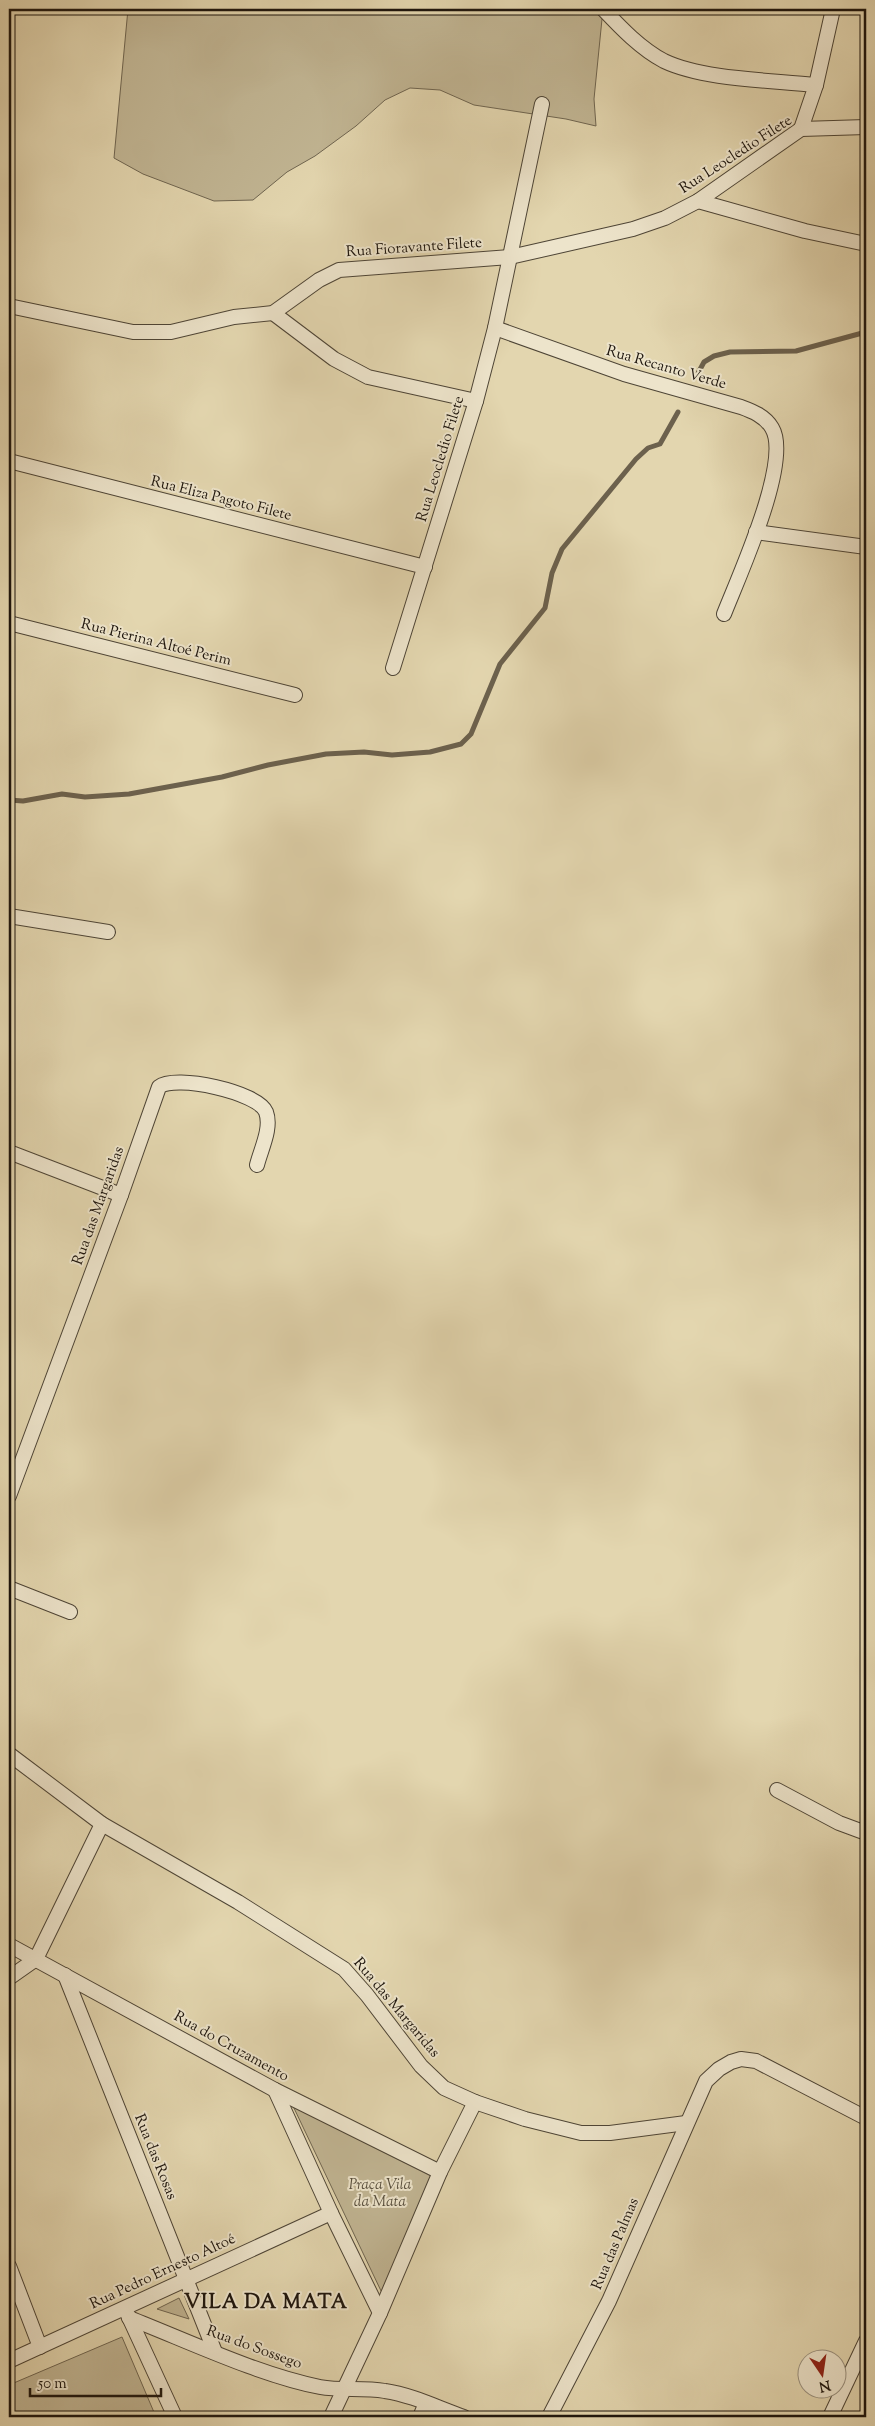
<svg xmlns="http://www.w3.org/2000/svg" width="875" height="2426" font-family="'Sorts Mill Goudy',serif">
	<style>
		.green { fill: #c1b593; stroke: #6f6550 }
		.lines { fill: none; stroke-linecap: round; stroke-linejoin: round }
		.stream { stroke: #6c614d; stroke-width: 5 }
		.street-casing { stroke: #4e4536; stroke-width: 16 }
		.street { stroke: #ede4cb; stroke-width: 14 }
		.labels { text-anchor: middle; dominant-baseline: central; stroke-width: 4; stroke-linejoin: round; paint-order: stroke }
		.street-label { font-size: 15px; fill: #1d150d; stroke: #ede4cb }
		.park-label { font-size: 15px; font-style: italic; fill: #564d3c; stroke: #ede4cb }
		.district-label { font-size: 20px; font-weight: bold; letter-spacing: 1px; fill: #1d150d; stroke: #ede4cb }
	</style>
	<rect width="100%" height="100%" fill="#e3d6af"/>
	<filter id="stains"><feTurbulence type="fractalNoise" baseFrequency=".004" numOctaves="4"/><feColorMatrix values="0 0 0 0 .2 0 0 0 0 .09 0 0 0 0 .02 0 0 0 .5 -.17"/></filter>
	<radialGradient id="worn" r=".72"><stop offset=".6" stop-color="#630" stop-opacity="0"/><stop offset="1" stop-color="#630" stop-opacity=".3"/></radialGradient>
	<g class="green">
		<path d="M128,9h475l-9,90 2,27 -30,-7 -92,-14 -34,-15 -30,-2 -25,12 -29,26 -41,30 -28,16 -34,28 -39,1 -71,-27 -29,-16z"/>
		<path d="M866,648v98l-5,-59z"/>
		<path d="M293,2106l139,69 -50,118z"/>
		<path d="M179,2298l10,21 -32,-10z"/>
		<path d="M122,2337l34,80h-147v-32z"/>
	</g>
	<g class="lines">
		<g class="stream">
			<path d="M697,375l7,-13 10,-6 16,-4 66,-1 70,-19"/>
			<path d="M9,800l14,1 39,-7 23,3 44,-3 93,-17 46,-12 58,-11 38,-2 28,3 38,-3 31,-8 10,-10 29,-70 45,-56 7,-35 10,-24 74,-90 12,-11 12,-4 18,-32"/>
		</g>
		<defs>
			<g id="street">
				<path d="M603,9c18,19 38,40 61,52 40,19 107,19 152,24"/>
				<path d="M801,129l15,-44 17,-76"/>
				<path d="M698,201l107,30 61,13"/>
				<path d="M9,306l124,26h38l63,-15 39,-4 46,-33 20,-10 171,-13 123,-28 32,-11 33,-17 103,-72 65,-2"/>
				<path d="M273,313l61,46 34,18 108,24"/>
				<path d="M495,328l129,46 117,33c11,4 24,9 31,21 20,33 -34,150 -48,186"/>
				<path d="M9,461l416,106"/>
				<path d="M756,532l110,15"/>
				<path d="M9,623l286,72"/>
				<path d="M393,668l83,-267 19,-73 47,-224"/>
				<path d="M9,916l99,16"/>
				<path d="M9,1152l112,43"/>
				<path d="M9,1496l112,-301 38,-108c16,-13 99,5 107,25 6,16 -5,37 -9,53"/>
				<path d="M9,1588l61,24"/>
				<path d="M9,1754l93,70 136,78 106,67 23,26 54,71 23,22 31,14 50,17 56,14h29l76,-10"/>
				<path d="M777,1790l62,33 27,10"/>
				<path d="M9,1945l266,145 165,82"/>
				<path d="M65,1975l150,377"/>
				<path d="M9,1978l27,-19 66,-135"/>
				<path d="M275,2090l56,123 49,100"/>
				<path d="M9,2266l31,81"/>
				<path d="M128,2315l47,102"/>
				<path d="M129,2318c59,23 130,57 191,69 21,4 43,0 65,4 27,4 53,17 79,26"/>
				<path d="M9,2361l322,-148"/>
				<path d="M331,2417l49,-104 60,-141 35,-70"/>
				<path d="M420,2417l6,-14"/>
				<path d="M549,2417l60,-116 97,-220 13,-12 12,-7 10,-3 15,2 110,57"/>
				<path d="M830,2417l36,-76"/>
			</g>
		</defs>
		<use href="#street" class="street-casing"/>
		<use href="#street" class="street"/>
	</g>
	<g class="labels">
		<g class="street-label">
			<text transform="translate(736 155) rotate(-33)">Rua Leocledio Filete</text>
			<text transform="translate(414 248) rotate(-4)">Rua Fioravante Filete</text>
			<text transform="translate(666 368) rotate(16)">Rua Recanto Verde</text>
			<text transform="translate(441 459) rotate(-73)">Rua Leocledio Filete</text>
			<text transform="translate(221 499) rotate(14)">Rua Eliza Pagoto Filete</text>
			<text transform="translate(156 643) rotate(14)">Rua Pierina Altoé Perim</text>
			<text transform="translate(99 1206) rotate(-70)">Rua das Margaridas</text>
			<text transform="translate(396 2008) rotate(50)">Rua das Margaridas</text>
			<text transform="translate(231 2047) rotate(29)">Rua do Cruzamento</text>
			<text transform="translate(155 2157) rotate(68)">Rua das Rosas</text>
			<text transform="translate(616 2244) rotate(-67)">Rua das Palmas</text>
			<text transform="translate(163 2272) rotate(-25)">Rua Pedro Ernesto Altoé</text>
			<text transform="translate(254 2348) rotate(20)">Rua do Sossego</text>
		</g>
		<g class="park-label">
			<text x="380" y="2185">Praça Vila<tspan x="380" dy="17">da Mata</tspan></text>
		</g>
		<g class="district-label">
			<text x="266" y="2303">VILA DA MATA</text>
		</g>
	</g>
	<rect width="875" height="2426" fill="none" stroke="#e3d6af" stroke-width="30"/>
	<rect x="10" y="10" width="855" height="2406" fill="none" stroke="#1d150d" stroke-width="2.5"/>
	<rect x="15" y="15" width="845" height="2396" fill="none" stroke="#1d150d"/>
	<g transform="translate(822 2374) rotate(167)"><circle r="24" fill="#ede4cb" stroke="#9a917f"/>
	<path d="M0-4L9 19L0 12L-9 19Z" fill="#8f2418"/>
	<text y="-8" font-size="14" font-weight="bold" text-anchor="middle" fill="#1d150d">N</text>
	</g>
	<path d="M30 2388v8h131v-8" fill="none" stroke="#1d150d" stroke-width="2.5"/>
	<text x="38" y="2388" font-size="15" fill="#1d150d" stroke="#ede4cb" stroke-width="4" paint-order="stroke">50 m</text>
	<rect width="100%" height="100%" filter="url(#stains)"/>
	<rect width="100%" height="100%" fill="url(#worn)"/>
</svg>
